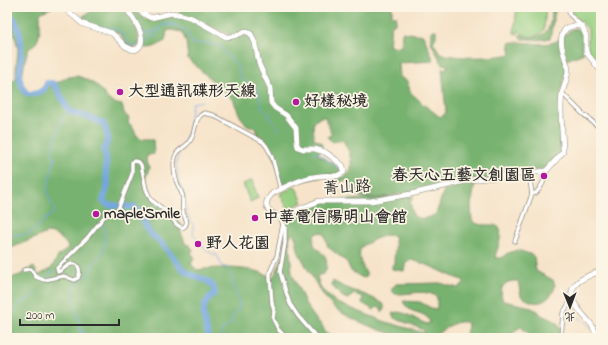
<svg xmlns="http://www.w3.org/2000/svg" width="608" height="345" font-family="'Indie Flower','LXGW WenKai TC',sans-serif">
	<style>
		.green { fill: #96cf82; stroke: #607d56 }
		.forest { fill: #78b270; stroke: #526e4e; fill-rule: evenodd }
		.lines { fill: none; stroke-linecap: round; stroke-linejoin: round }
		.stream { stroke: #72a6df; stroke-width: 1 }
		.river { stroke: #72a6df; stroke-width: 6 }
		.street-casing { stroke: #90877a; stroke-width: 5 }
		.secondary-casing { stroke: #90877a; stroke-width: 6 }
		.street { stroke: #fff; stroke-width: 3.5 }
		.secondary { stroke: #fff; stroke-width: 5 }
		.poi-dot { fill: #b5179e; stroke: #fcf5e5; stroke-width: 1.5 }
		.labels { text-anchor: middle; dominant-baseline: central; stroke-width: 3.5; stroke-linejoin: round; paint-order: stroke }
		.poi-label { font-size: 16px; font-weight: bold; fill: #2b2b2b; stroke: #fcf5e5; text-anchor: start }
		.street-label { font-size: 16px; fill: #2b2b2b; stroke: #fcf5e5 }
	</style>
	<rect width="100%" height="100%" fill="#fcf5e5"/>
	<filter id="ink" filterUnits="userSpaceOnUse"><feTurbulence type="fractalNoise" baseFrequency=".025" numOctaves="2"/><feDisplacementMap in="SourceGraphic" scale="8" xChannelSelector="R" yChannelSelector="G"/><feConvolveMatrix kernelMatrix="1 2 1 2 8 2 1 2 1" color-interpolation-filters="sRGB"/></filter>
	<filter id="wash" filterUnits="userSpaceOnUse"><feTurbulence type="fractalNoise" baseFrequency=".012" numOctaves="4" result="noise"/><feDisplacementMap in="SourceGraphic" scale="16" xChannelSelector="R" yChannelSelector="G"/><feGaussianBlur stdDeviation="0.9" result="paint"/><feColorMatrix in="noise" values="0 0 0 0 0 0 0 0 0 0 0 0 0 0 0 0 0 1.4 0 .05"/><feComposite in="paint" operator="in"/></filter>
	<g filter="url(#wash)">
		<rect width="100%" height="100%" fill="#f6e3c9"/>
		<g class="green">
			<path d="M517,7h29l-2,23c-8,9 -19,8 -25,0l-1,4 -4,-1z"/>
			<path d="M568,7h33v55c-17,-4 -13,-19 -13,-33l-15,-15z"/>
			<path d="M252,180l6,18 -8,4 -7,-18z"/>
			<path d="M295,186l8,16 -15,7 -8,-15z"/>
		</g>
		<g class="forest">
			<path d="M7,7h46l-13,6c0,8 1,21 -3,28 -3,5 -8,6 -10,12 -3,9 -3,18 -7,27l5,14c13,7 33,-18 51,-18 3,0 6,2 9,3 4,2 10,5 13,8 9,9 9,16 24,18l2,8 5,5 -1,4 5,6 4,8 6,3h10l1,15 -8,1 3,13 -4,12 4,15 33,30 -2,5 6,15 3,-1 4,6 -2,3 4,4 -4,7 6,6c20,-3 43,-3 63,2 4,2 8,4 12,5l2,-1 11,-23v-35l2,-2 32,-14 95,-6 -4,5 3,14c6,6 16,3 23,-1l8,-24 24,-7 7,1 -4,22 1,14c11,14 41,-12 23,36l1,2h6l4,-4 11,-4 13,4 4,3 2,14 17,9 2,5c0,4 -2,7 -5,11 -10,10 -18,7 -29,0l-3,-15c-14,-1 -20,7 -15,20l24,5 11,5 3,4 14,6 5,6 -1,11h-25l-13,-11 -4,2 -8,9h-44l3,-12 -1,-3c-14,-6 -27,13 -39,15 -6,1 -16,1 -21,0 -17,-3 -58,-19 -71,-29 -12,-8 -30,-43 -37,-56 -3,-7 -1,-16 -7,-20l-3,5 3,36 14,31 11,16 5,4 3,7 12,6h-330v-59l13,-4 12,-8 3,1 -1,1 3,2 -1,1 1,4 14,-7 8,-14 7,-5 2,-3c-3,-7 -13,-14 -21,-14l-36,15 -1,4 2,4 -5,5v-185l4,6 5,-4v-9l2,-20 -6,-25 -5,-4zM320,232l4,2 4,13 19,15 4,9 10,6 4,1 2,-3c-5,-9 -10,-18 -6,-28 9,-5 23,-15 33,-11 3,10 0,17 0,27l-2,3v3l12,2 2,-9 6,-2 18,6 26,12 7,2 1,3 -6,5 -18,-5 -44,1 -4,4v3l3,3c14,1 30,-6 42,3v12l-6,-1 -11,-6 -17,-1c6,15 20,8 27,20l-2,3c-10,-1 -25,-17 -36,-10l2,4 30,12v3l-38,-11 -49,-19 -14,-12 -3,-4 -3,-11c1,-1 4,-1 6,-2 5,-2 4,-14 2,-18 -6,-8 -15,-8 -10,-22z"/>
			<path d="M92,7h30c10,9 18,25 17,39l-6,2 -7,-4 -6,-10 -34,-11 -3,-3v-4l9,-5z"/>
			<path d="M179,7h213v9h5l-2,7 -4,3 -2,20 12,1 1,-15 21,3 11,26 -35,2 1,14 8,5 2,10 13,12 17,13 4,-2 2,-3 -4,-43h5v-4l-5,-1 -11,-22v-11l2,-1h3v7l-3,5 7,11c14,6 56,5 71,1l-2,-11c13,-3 28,3 42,0 9,-1 15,-12 24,-15 14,7 3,15 9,25l-20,8 2,9 -5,23v58l-13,16 -14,4 -157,27c-9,0 -21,1 -25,-8 -1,-4 -1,-7 -3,-10l-17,3 -4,-1v-3c6,-1 17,0 21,-6 6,-7 -1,-27 -7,-33l-9,2 -5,-4v-2l4,-1 -7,-18h-4l-8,5 1,17 7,3 2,8 -6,3 1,2 15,8 7,6v4l-56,12 -5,-8 -3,-16 -7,-15 -11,-11 -2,-7 -9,-3 -7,-9 -7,-17 -45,-40 -2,-17 -4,-10 -11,-2 -4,1 -2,10c-7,4 -14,9 -21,6l-6,-22 -6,-12 3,-2 14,9h5l12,-3h18l49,22 10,-3h6l-1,-5 -14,4 -6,-1 -49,-22 -1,-1z"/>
			<path d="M552,7h4l-6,31c-9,3 -19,1 -29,1l-1,-2v-2l2,-1c4,3 8,4 12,3 18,-2 16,-16 18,-30z"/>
			<path d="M333,281c15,10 38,13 51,24v5l-2,2 -1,-4 -4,-1 -3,3 -12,-7 1,-6 -9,-3 -6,5c-8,-2 -12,-9 -17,-15z"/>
		</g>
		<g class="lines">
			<g class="stream">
				<path d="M116,7l7,3"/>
				<path d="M77,14l3,2"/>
				<path d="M84,19l6,4"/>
				<path d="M100,27c6,1 15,1 20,5 7,5 5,14 17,14"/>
				<path d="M141,29l4,5h2l9,-3 8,-7h11l5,4"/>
				<path d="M145,42l4,-4 7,-3 5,-7 4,-3 9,1 10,3 9,15 11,-1 17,3c2,3 3,6 6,9 9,10 12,6 12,22 4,4 7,5 12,7 9,4 9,16 11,24l7,5v4l11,13"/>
				<path d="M182,145l5,-11 5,-31 10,-2"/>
				<path d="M313,152l5,1 22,16"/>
				<path d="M179,182l-3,-19 3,-10"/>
				<path d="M180,185c8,12 3,14 6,25 2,13 9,8 7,24 9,9 11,18 24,21l5,11 7,2 7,27 3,8v7l-7,6v7l-10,7v8"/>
				<path d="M7,239l6,-4 16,-1 26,-23 -7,-17v-8l7,-29c-1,-2 -3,-3 -3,-6 -1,-6 12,-36 16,-42"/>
				<path d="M47,277l7,-6"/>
				<path d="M566,310l17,10 8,8"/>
				<path d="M7,320l15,-19 8,-2 7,-7"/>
				<path d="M81,329l3,5 7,4"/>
				<path d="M82,338c-2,-8 -2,-17 -5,-25 -4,-17 -8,-28 11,-38 2,-12 16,-18 17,-31 1,-6 -1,-14 -2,-20"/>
			</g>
			<path class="river" d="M7,15c14,2 15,33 14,45 0,6 -3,13 -1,19 0,5 4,10 6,14 8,3 19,-1 21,-10h5l3,2 13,24 5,4 12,3 18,7 4,10v9l-3,9 2,5v20l2,9 -5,16 5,4 27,2c9,9 6,15 13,24 4,5 10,8 14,13 8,8 14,19 22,26 10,10 29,6 31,23 -18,12 -11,27 -6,45"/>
		</g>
	</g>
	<g filter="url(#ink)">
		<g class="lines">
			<defs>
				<g id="street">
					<path d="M568,7l2,8 12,11"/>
					<path d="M562,93l20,20 19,16"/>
					<path d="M532,194l4,-1c6,-7 9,-12 10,-22"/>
					<path d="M280,217l3,7 -6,32 -7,16v6l2,25 2,8 -1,8 5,10 8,9"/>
					<path d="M283,224l2,3v16l-5,29 6,20 4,12 8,12 19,22"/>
					<path d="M515,241l17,-47 -3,-20"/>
					<path d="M24,270l7,-1 5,8 8,3 20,-4 10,4 4,-2c3,-7 1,-18 -9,-13 -4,2 -7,6 -11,7l-1,-4 30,-30 17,-21 6,-4 7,-1 15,-38v-12l2,-1 5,1 2,3 5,24 5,11 16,12 9,12 6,4 3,-2c4,-6 -1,-8 -2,-14 -1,-6 1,-12 -1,-18 -1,-3 -3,-6 -4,-9 -3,-6 -4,-15 -4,-21 1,-19 13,-13 18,-27 4,-8 2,-19 12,-24l9,2 50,27c11,11 13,33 18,48"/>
					<path d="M561,338l2,-25 9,-14"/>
					<path d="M598,338l3,-3"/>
				</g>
				<g id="secondary">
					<path d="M63,7l20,17 29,9 13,13 8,4 4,-1c13,-9 -5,-34 -13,-42"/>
					<path d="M135,7l9,7 7,4 21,-5 10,2 10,3 34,19c8,0 13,-2 19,-6l6,3 4,9 4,21 11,24 1,15 4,5 11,7 10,13 1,15 1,4 5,2h12l10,3 11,8 7,6 1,6 -7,4c-25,-3 -42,6 -64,17 -12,11 -6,19 7,24l39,-16h52l40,-7 59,-14 76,-9 17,-19c0,-19 -4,-39 -1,-59 2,-7 6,-16 6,-24 -2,-11 -9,-23 -6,-33 2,-10 12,-11 20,-10l4,10v16l15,19"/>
					<path d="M597,338c-1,-5 -3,-10 -6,-14 -8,-10 -28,-27 -15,-40 6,-7 17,-10 25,-13"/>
				</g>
			</defs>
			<use href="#street" class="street-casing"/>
			<use href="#secondary" class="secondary-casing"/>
			<use href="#street" class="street"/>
			<use href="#secondary" class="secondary"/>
		</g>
	</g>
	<g class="poi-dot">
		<circle cx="120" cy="92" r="4"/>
		<circle cx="296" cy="102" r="4"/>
		<circle cx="544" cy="176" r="4"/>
		<circle cx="96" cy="214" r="4"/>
		<circle cx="255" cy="218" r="4"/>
		<circle cx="198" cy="244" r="4"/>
	</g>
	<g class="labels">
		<g class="poi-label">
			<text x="128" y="92">大型通訊碟形天線</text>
			<text x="304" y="102">好樣秘境</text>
			<text x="536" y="176" text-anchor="end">春天心五藝文創園區</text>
			<text x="104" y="214">maple'Smile</text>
			<text x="263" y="218">中華電信陽明山會館</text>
			<text x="206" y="244">野人花園</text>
		</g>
		<g class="street-label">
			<text transform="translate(347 188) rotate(-3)">菁山路</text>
		</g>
	</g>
	<rect width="608" height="345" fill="none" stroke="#fcf5e5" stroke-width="24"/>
	<g transform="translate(570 307) rotate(179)" stroke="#fcf5e5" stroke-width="3" paint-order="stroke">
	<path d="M0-3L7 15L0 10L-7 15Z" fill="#2b2b2b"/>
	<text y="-6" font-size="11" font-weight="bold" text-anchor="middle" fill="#2b2b2b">北</text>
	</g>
	<path d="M20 319v6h99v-6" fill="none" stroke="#2b2b2b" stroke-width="2"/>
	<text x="26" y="319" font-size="12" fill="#2b2b2b" stroke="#fcf5e5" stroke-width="3" paint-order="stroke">200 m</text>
</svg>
